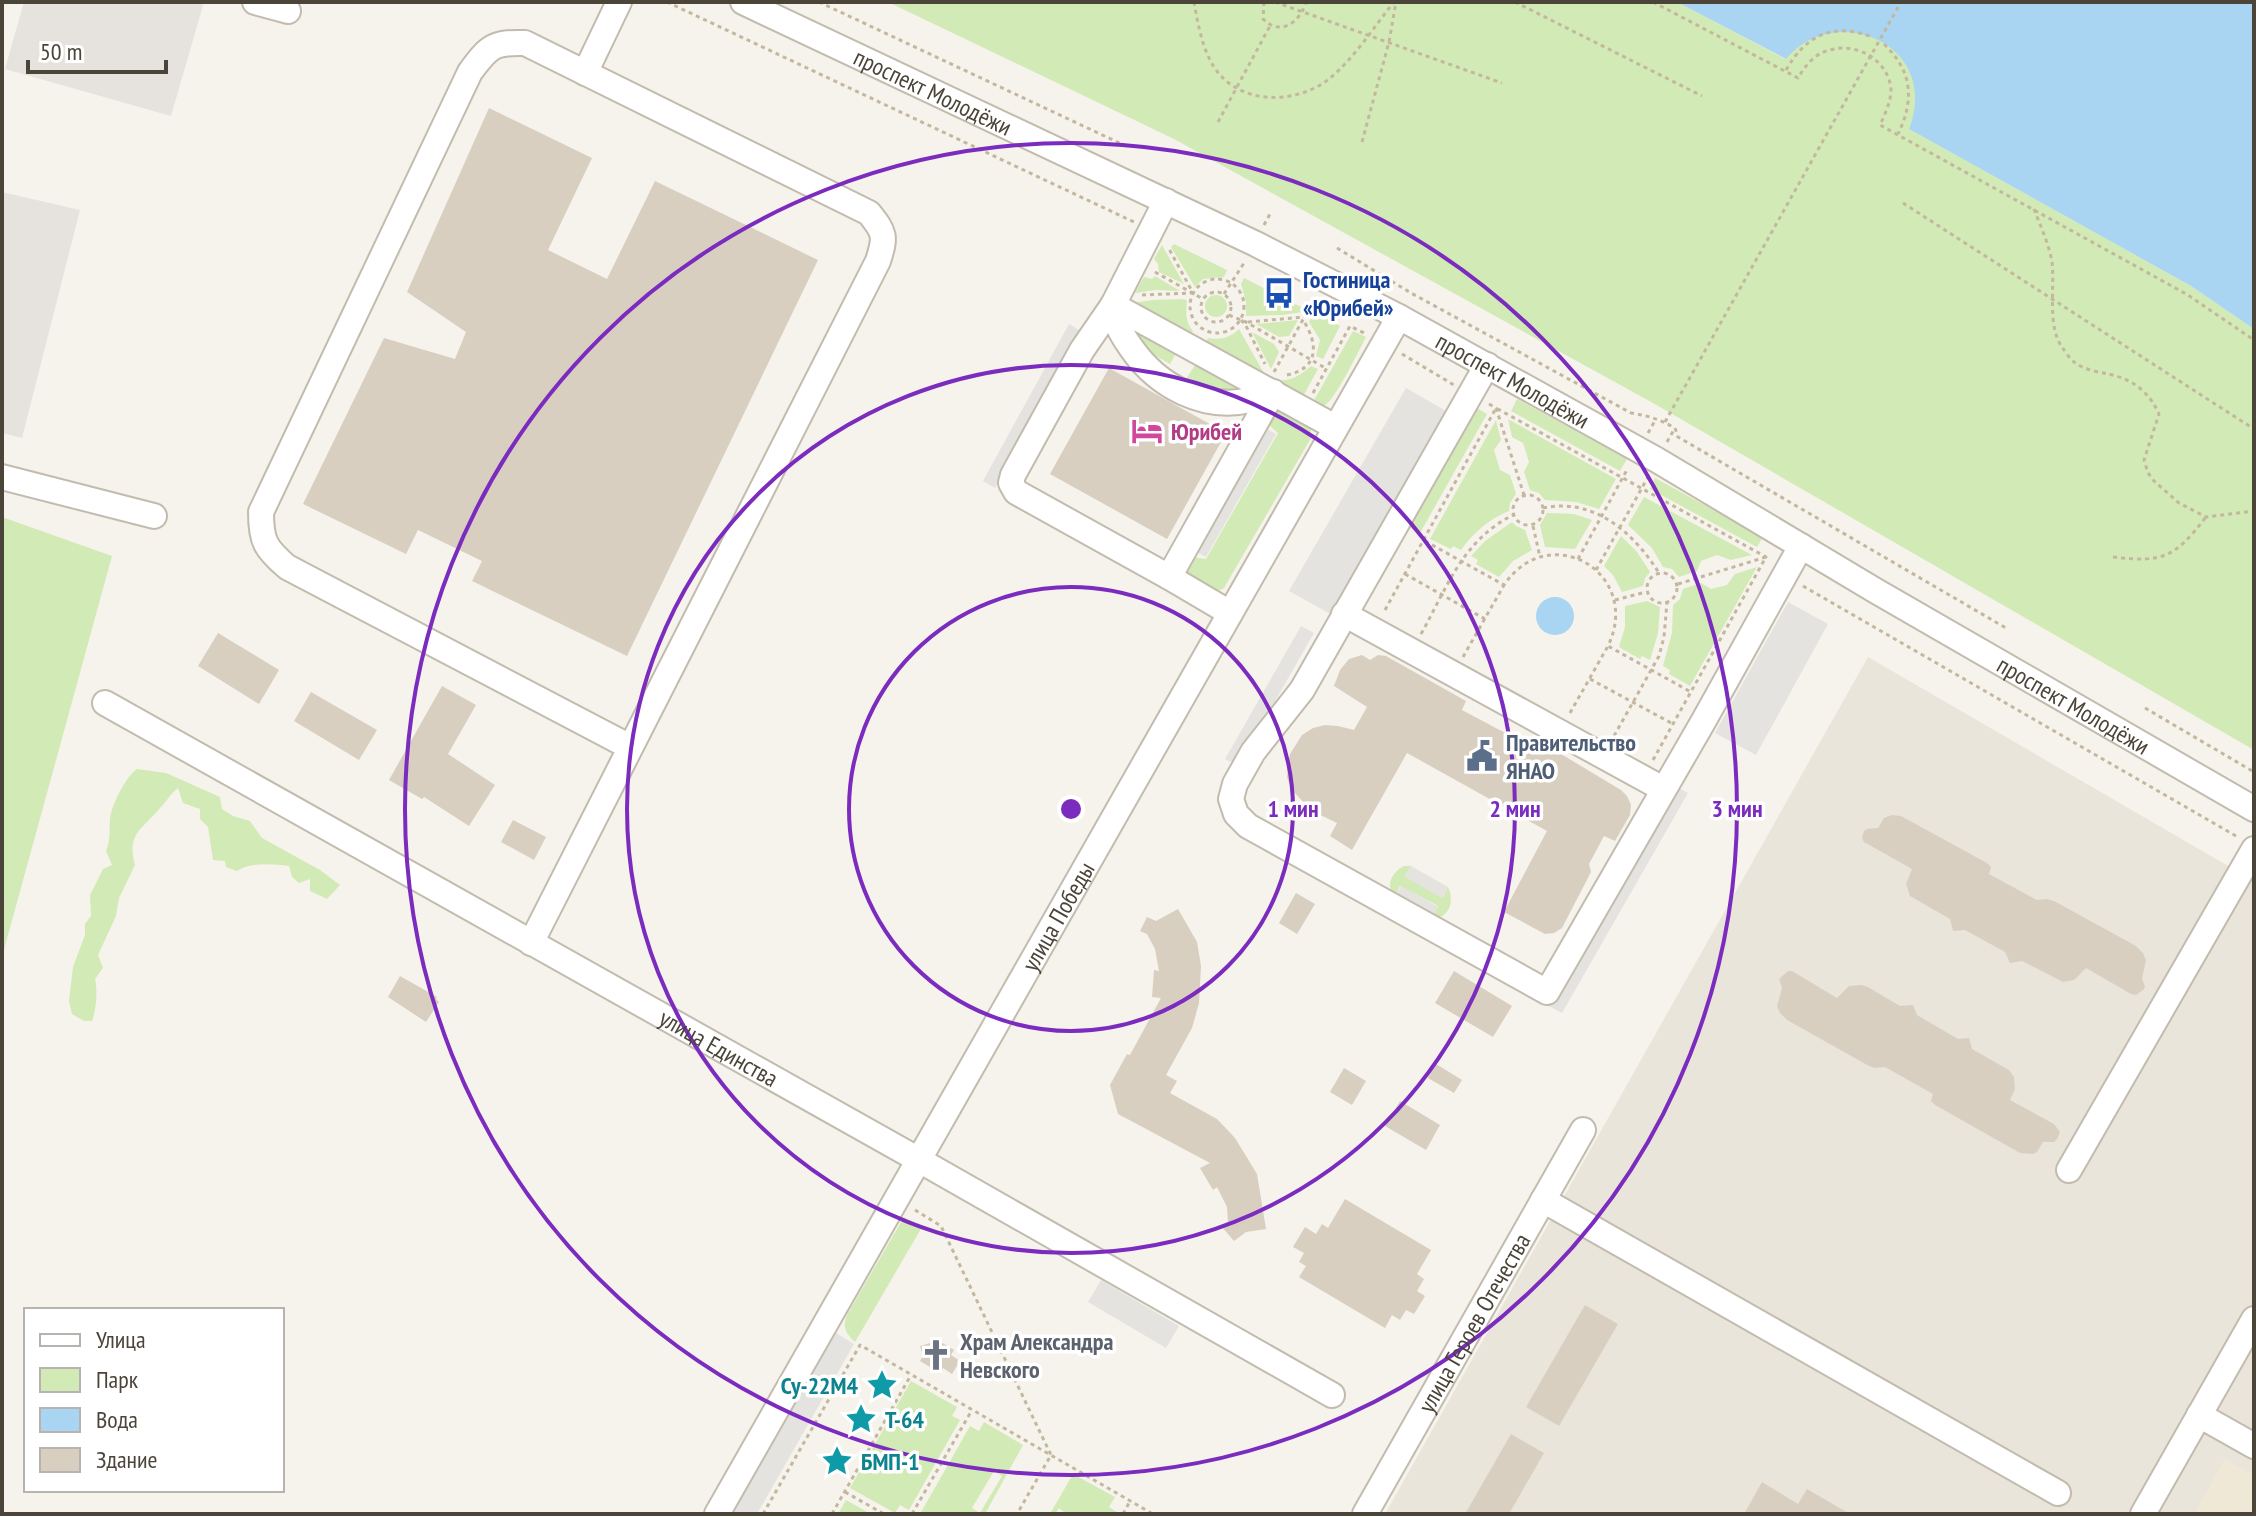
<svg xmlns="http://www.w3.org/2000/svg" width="2256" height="1516" font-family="'PT Sans Narrow',sans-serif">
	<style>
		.residential { fill: #eae5da }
		.industrial { fill: #e6e2dd }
		.education { fill: #efe8d6 }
		.green { fill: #d2eab5; fill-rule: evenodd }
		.parking { fill: #e5e3e0 }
		.water { fill: #a9d4f2 }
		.building { fill: #d8cfc1 }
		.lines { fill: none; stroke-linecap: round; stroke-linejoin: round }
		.minor-casing { stroke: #c2bbae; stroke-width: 28 }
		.path { stroke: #c4b79f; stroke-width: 3; stroke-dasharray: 4 4; stroke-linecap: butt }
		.minor { stroke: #fff; stroke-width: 24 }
		.ring { fill: none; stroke: #7b2cbf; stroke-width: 4 }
		.labels { text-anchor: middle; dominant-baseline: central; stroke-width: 7; stroke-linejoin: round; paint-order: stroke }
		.street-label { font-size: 24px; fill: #4b4439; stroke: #fff }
		.transit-label { font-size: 24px; font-weight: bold; fill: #164399; stroke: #fff; text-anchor: start }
		.hotel-label { font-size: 24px; font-weight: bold; fill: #b23c85; stroke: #fff; text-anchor: start }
		.service-label { font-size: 24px; font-weight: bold; fill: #4e5e75; stroke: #fff; text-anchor: start }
		.worship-label { font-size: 24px; font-weight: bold; fill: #5b616d; stroke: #fff; text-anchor: start }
		.culture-label { font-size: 24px; font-weight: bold; fill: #0d838f; stroke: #fff; text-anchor: start }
		.centre { fill: #7b2cbf; stroke: #fff; stroke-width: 4 }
		.ring-label { font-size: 24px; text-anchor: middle; font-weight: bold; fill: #7b2cbf; stroke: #fff; stroke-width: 7; stroke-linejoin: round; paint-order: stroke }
	</style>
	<rect width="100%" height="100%" fill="#f6f3ec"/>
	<path class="residential" d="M1868,657l386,224v633h-869z"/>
	<g class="industrial">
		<path d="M24,2h180l-33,114 -166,-47z"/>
		<path d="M2,192l78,18 -58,228 -20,-5z"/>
	</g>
	<path class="education" d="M2225,1459l29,16v39h-60z"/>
	<g class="green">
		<path d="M888,2h789l108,57c28,-40 78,-48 111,-11 9,9 16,20 19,32 4,17 0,33 -6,49l282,157 63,43v421l-601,-347 -479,-264z"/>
		<path d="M1174,244l53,26 -3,7 -21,2 -8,8 -24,-40z"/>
		<path d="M1162,245l22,39 -25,-12 -1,-8 -4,-5z"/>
		<path d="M1155,276l25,15 -24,-1 -21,3 9,-16 8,2z"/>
		<path d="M1244,278l61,31 -2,3 -21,3 -36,1v-14l-5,-18z"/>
		<circle cx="1216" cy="306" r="11"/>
		<path d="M1181,299l6,1c-1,12 -2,22 6,31l-3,5 -58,-33 20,-3z"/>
		<path d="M1315,312l25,14 -17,33 -7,-3 4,-16 -11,-18z"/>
		<path d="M1298,320l-9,16 -10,1 -23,-13z"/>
		<path d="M1124,326l51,29 -5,9 -23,-13z"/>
		<path d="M1239,329l26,46 -60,-31 3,-6c12,2 22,0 31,-9z"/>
		<path d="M1353,331l13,6c-7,13 -31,63 -41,68 -5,2 -8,0 -13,-1z"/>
		<path d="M1252,332l22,12 5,8 -8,17z"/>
		<path d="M1196,364l53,30c-22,2 -43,-5 -63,-15z"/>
		<path d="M1311,366l7,3 -16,29 -29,-17 1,-2c16,4 25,-3 37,-13z"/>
		<path d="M1517,399l110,60 -7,12 -109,-60z"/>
		<path d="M1475,407l12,7 -67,119 -12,-6z"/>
		<path d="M1279,409l32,18v11l-87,150 -9,5 -28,-16 -2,-5 7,-15 14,2 72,-126 -9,-8c-1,-7 3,-13 10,-16z"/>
		<path d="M1508,419l108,60 -17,30 -23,-7 -31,-2 -6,-7 -9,-3 -6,-18 5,-10 -6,-19 -11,-6z"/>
		<path d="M1496,420l5,20 -7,10 6,20 10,5 6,19 -6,9 -1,8c-20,8 -36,22 -48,39l-8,-4 -2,3 -21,-10z"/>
		<path d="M1655,478l108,59 -6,10 -107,-58z"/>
		<path d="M1644,497l108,58 -21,5 -14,-5 -16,6 -4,10 -18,6 -7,-8 -9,-2 -11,-19 -24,-23z"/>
		<path d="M1547,513l27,1 18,6 -17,29 -30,-2 -5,-22z"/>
		<path d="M2,517l110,39 -110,401z"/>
		<path d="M1512,522l4,4 9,4 7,20 -19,11 -14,16 -23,-13 2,-4 -7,-4 14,-15z"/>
		<path d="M1621,536l16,16 13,20 -5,6 -2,8 -21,6 -9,-17 -9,-9z"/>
		<path d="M1757,567l-67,119 -21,-12 1,-4 -7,-4 9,-33 1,-28 7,-6 3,-10 18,-6 10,6 16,-4 8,-11z"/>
		<path d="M1647,601l13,6 -2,26 -8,27 -8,-4 -2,3 -21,-12 6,-20v-21z"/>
		<path d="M137,769l29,4 54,24 2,12 11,7 17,5 12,17 58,32 20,15 -13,14 -17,-8v-12l-11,4 -7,-6 -3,-11c-17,-2 -38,-4 -52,5l-11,-4 -1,-6 -12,-1 -5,-33 -8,-8v-10l-17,-6 -5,-15c-8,6 -11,13 -18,20 -17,21 -34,25 -25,57l-16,33 -3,18 -18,39 5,13 -8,11c3,11 1,32 -3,42h-8l-12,-7 -3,-13 4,-34 12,-32v-11l6,-8 -1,-21 13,-26 9,-4 -6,-14c5,-12 3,-20 4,-32 1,-13 16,-43 27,-50z"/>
		<path d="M1404,866h7l-6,10 38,21 5,-10c7,15 1,32 -17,32l7,-13 -38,-20 -6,12c-8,-14 -3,-25 10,-32z"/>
		<path d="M904,1217l18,10 -67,115c-9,-8 -13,-15 -8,-27z"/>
		<path d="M911,1381l46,26 -5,9 8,4 -51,90 -9,-5 -5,8 -45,-25z"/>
		<path d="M984,1422l39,23 -38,69h-65l50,-88 9,5zM994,1471l8,5 -22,37 -8,-5z"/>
		<path d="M1073,1474l42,23 -6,10 8,5 -1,2h-50l-7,-6 -4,6h-5z"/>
		<path d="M846,1500l25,14h-33z"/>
	</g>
	<g class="parking">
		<path d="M1069,324l12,7 -86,157 -12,-7z"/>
		<path d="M1406,388l40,23 -114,204 -43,-24z"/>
		<path d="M1265,428l11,6 -70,123 -11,-6z"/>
		<path d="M1788,602l40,22 -72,131 -41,-22z"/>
		<path d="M1301,626l13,7 -76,133 -13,-7z"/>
		<path d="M1673,785l15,8 -126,220 -15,-8z"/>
		<path d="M1411,866l37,21 -6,11 -37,-21z"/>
		<path d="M1401,886l37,21 -7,12 -37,-21z"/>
		<path d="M1101,1280l78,46 -13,22 -78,-46z"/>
		<path d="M833,1331l21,13 -97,170h-29z"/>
	</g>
	<g class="water">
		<path d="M1677,2h577v327l-63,-43 -282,-157c33,-85 -74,-129 -123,-70z"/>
		<circle cx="1555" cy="616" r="19"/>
	</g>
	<g class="building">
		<path d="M489,108l103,50 -44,92 59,29 48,-98 163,79 -191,396 -155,-75 10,-20 -64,-31 -12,24 -103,-50 81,-166 71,21 11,-27 -59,-40z"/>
		<path d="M1109,368l117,65 -59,106 -117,-65z"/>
		<path d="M218,633l61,37 -20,34 -61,-38z"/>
		<path d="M1362,655l8,5 8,-5 8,1 80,45 -4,9 81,43 3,-8 75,45 6,6 4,9 -1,10 -15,26 -11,-5 -15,28 2,8 -29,56 -8,5 -9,1 -41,-22 43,-81 -140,-78 -55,97 -22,-14 7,-13 -25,-12 -21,-22 -4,-12 1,-13 2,-10 12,-19 11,-7 12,-3 13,1 16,4 13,-23 -33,-21 6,-16 9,-11z"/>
		<path d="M442,686l34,19 -28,49 47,31 -26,41 -45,-29 -2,2 -33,-19z"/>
		<path d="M311,692l66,38 -18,30 -65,-39z"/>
		<path d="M1892,815l9,1 86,47 4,4 -2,7 48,26 10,-1 7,2 82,45 7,7 3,7 -4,18 3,9 -2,3 -7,5 -5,-1 -45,-26 -12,12 -11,2 -41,-21 -12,2 -5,-11 -40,-22 -12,1 -3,-12 -40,-23 -4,-12 6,-15 -48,-27 -2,-4 2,-7 3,-2 11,-1 6,-10z"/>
		<path d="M513,820l33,17 -12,23 -33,-18z"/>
		<path d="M1296,893l19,11 -18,30 -18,-11z"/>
		<path d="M1178,909l19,33 4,24 -2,37 -7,25 -26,47 11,6 -7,12 47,26 18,19 22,36 9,55 -20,3 -12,9 -12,-14 6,-5 -1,-15 -10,-20 -4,3 -13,-22 10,-5 -92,-49 -8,-29 17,-31 3,1 31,-57 -9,-1 2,-27 5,1 -4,-22 -8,-15 -7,-3 7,-14 9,4z"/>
		<path d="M1454,971l58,35 -19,31 -58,-34z"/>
		<path d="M1788,971h4l45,27 12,-12 12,-1 7,2 32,19 13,-1 4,10 41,24 11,-1 3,11 37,21 5,7 1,12 -5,11 44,24 6,8 -3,7 -3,3h-11l-6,10 -4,2 -13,-1 -85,-48 -4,-4 2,-7 -48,-27 -10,1 -6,-2 -82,-46 -7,-7 -3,-7 5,-18 -3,-9z"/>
		<path d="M400,976l37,21 -1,2 3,3 -13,20 -38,-25z"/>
		<path d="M1436,1064l26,16 -8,13 -26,-15z"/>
		<path d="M1344,1068l22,13 -14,24 -22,-13z"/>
		<path d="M1400,1101l40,24 -14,25 -41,-24z"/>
		<path d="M1345,1199l86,51 -14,24 7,5 -7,12 8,5 -11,18 -8,-4 -6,10 -8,-5 -7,13 -86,-51 7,-11 -7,-4 5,-9 -11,-6 12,-20 11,7 6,-10 6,4z"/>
		<path d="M1585,1305l33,19 -59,102 -33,-19z"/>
		<path d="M934,1338l20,12 -3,5 9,6 -8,13 -9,-6 -3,5 -20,-12 3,-5 -3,-10 10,-3z"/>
		<path d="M1511,1434l33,19 -35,61h-44z"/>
		<path d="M1762,1482l36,22 9,-15 43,25h-106z"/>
	</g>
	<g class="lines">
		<defs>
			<g id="minor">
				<path d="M255,2l33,9"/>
				<path id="s1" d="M743,2l513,242 143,73 258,143 219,131 378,218"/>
				<path d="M585,73l34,-71"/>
				<path d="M1166,201l-53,104 -31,45 -69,125 -2,8 5,9 153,85 61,36"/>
				<path d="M1113,305l222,122"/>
				<path d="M1113,305c1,17 9,30 19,44 26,37 72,62 118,51 8,-1 16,-5 23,-8"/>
				<path d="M1487,365l-185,325 -49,62 -18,32 -4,15 5,15 12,12 299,166 156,-270 98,-176"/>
				<path d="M2,477l152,39"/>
				<path d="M1169,577l104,-185"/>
				<path d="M1344,614l319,175"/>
				<path id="s2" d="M105,703l814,457 413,235"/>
				<path d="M531,943l347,-682c8,-25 7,-28 -9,-48l-344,-170c-31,-1 -36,3 -55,29l-209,440c0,29 4,36 26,55l343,180"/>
				<path d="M2069,1170l185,-321"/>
				<path d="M1543,1200l515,293"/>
				<path d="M2199,1415l55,31"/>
				<path id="s3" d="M717,1514l682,-1197"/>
				<path id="s4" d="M1365,1514l218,-384"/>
				<path d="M2143,1514l111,-195"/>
			</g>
		</defs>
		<use href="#minor" class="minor-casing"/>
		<g class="path">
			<path d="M667,2l467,220"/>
			<path d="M819,2l309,145"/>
			<path d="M1194,2c4,22 8,46 20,65 24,37 77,38 111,15 27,-20 48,-54 69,-80"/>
			<path d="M1264,2l-1,17c18,18 37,3 43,-17"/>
			<path d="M1275,2l227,81"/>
			<path d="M1515,2l187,94"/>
			<path d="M1653,2l145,76c7,-12 17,-25 32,-28 27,-8 58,10 61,39 0,13 -6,25 -11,36l308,170 66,45"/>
			<path d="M1884,44c28,27 31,55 14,90"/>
			<path d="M1786,70c20,-35 47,-48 86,-33"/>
			<path d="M1218,122l52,-96"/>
			<path d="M1362,142l27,-100 7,-40"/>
			<path d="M1903,203l351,226"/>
			<path d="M2034,209c6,16 15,35 18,53 3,25 -5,65 10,85 3,4 7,11 12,15 9,7 23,10 34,12 25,5 41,18 51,40l-15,46 4,13 6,8 25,22 27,14 48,-6"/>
			<path d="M1264,225l6,-11"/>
			<path d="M1337,248l74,45 220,120c18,3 28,6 44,15l3,9 328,191"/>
			<path d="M1155,272l48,27"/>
			<circle cx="1217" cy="306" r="27"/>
			<circle cx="1216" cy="307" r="15"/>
			<path d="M1224,294l20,-31"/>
			<path d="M1142,295l51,-2 -25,-46"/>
			<path d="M1229,315l17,7 81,47"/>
			<path d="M1241,320l4,4 20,40"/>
			<path d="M1248,322l56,-5"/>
			<path d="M1402,354l52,31"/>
			<path d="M1274,372l37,-67"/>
			<path d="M1287,375c33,-7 31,-32 16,-55"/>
			<path d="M1313,393l37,-67 14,7"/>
			<path d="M1489,404l7,4 28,87"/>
			<path d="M1665,422l236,-420"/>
			<path d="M1648,433l8,-14"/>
			<path d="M1667,442l8,-14"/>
			<circle cx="1528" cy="510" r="15"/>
			<path d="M1543,508c51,-11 91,25 116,65"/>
			<path d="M1533,526l7,31"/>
			<path d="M1425,541l79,44c45,-67 139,-12 104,61l83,46"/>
			<path d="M2113,557c51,6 62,0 93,-40"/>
			<path d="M1578,559l50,-91"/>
			<path d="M1596,570l52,-93"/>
			<circle cx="1662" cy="588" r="15"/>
			<path d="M1405,574l80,45"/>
			<path d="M1678,584l88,-27"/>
			<path d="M1803,586l433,250"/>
			<path d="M1615,600l31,-8"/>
			<path d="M1385,610l111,-202 270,149 2,4"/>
			<path d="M1421,634c27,-48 41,-93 92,-119"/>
			<path d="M1463,657l41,-72"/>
			<path d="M1590,679l83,45"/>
			<path d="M2145,708l109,64"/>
			<path d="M1570,713l38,-67"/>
			<path d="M1614,736l45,-80 5,-19 3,-35"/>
			<path d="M1653,760l113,-203"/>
			<path d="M915,1210l26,16 110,229 -34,59"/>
			<path d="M845,1492l39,22"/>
			<path d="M763,1514l97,-169 293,169"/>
			<path d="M832,1514l79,-139"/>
			<path d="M912,1514l60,-104"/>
			<path d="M1123,1514l7,-13"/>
		</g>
		<use href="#minor" class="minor"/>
	</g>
	<g class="ring">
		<circle cx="1071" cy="809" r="222"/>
		<circle cx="1071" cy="809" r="444"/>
		<circle cx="1071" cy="809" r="666"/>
	</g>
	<defs>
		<symbol id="bus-bare" viewBox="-9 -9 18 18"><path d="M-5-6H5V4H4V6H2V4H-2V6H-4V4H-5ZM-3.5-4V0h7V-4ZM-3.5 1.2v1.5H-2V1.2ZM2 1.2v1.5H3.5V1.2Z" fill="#1a4fb4" stroke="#fff" stroke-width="2.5" paint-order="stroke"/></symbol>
		<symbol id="hotel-bare" viewBox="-9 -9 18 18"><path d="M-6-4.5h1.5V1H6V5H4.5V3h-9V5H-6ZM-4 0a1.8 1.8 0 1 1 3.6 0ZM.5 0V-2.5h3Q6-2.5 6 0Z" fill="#d1479c" stroke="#fff" stroke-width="2.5" paint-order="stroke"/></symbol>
		<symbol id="civic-bare" viewBox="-9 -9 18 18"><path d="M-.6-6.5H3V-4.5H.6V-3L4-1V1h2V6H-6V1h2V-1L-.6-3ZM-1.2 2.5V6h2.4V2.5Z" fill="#5c6f8a" stroke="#fff" stroke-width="2.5" paint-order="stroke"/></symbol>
		<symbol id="church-bare" viewBox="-9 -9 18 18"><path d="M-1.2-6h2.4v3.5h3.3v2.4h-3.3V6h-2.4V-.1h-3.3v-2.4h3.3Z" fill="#6b7280" stroke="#fff" stroke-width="2.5" paint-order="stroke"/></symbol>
		<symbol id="sight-bare" viewBox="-9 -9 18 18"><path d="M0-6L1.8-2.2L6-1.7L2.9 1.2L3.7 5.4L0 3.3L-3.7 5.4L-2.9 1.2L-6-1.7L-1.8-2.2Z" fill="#0f9aa8" stroke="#fff" stroke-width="2.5" paint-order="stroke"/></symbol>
	</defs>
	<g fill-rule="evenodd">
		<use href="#bus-bare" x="1257" y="271" width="44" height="44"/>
		<use href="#hotel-bare" x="1125" y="409" width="44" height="44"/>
		<use href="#civic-bare" x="1460" y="734" width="44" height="44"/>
		<use href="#church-bare" x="914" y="1333" width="44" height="44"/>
		<use href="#sight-bare" x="860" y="1363" width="44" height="44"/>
		<use href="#sight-bare" x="839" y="1397" width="44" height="44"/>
		<use href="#sight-bare" x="815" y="1439" width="44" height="44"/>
	</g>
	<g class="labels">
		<g class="street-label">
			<text stroke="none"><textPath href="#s1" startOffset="210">проспект Молодёжи</textPath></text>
			<text stroke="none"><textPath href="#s1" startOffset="858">проспект Молодёжи</textPath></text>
			<text stroke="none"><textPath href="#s1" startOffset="1506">проспект Молодёжи</textPath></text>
			<text stroke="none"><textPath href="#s3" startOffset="688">улица Победы</textPath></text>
			<text stroke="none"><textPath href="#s2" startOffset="704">улица Единства</textPath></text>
			<text stroke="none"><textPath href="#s4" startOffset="220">улица Героев Отечества</textPath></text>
		</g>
		<g class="transit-label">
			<text x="1303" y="279">Гостиница<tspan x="1303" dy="28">«Юрибей»</tspan></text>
		</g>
		<g class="hotel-label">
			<text x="1171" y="431">Юрибей</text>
		</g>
		<g class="service-label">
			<text x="1506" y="742">Правительство<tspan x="1506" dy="28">ЯНАО</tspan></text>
		</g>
		<g class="worship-label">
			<text x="960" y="1341">Храм Александра<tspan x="960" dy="28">Невского</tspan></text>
		</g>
		<g class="culture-label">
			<text x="858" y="1385" text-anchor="end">Су-22М4</text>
			<text x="885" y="1419">Т-64</text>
			<text x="861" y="1461">БМП-1</text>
		</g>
	</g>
	<circle cx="1071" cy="809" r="12" class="centre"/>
	<g class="ring-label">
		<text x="1293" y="817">1 мин</text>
		<text x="1515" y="817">2 мин</text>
		<text x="1737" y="817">3 мин</text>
	</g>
	<rect width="2256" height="1516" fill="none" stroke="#4b4439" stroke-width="8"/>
	<rect x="24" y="1308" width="260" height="184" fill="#ffffff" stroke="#b7b4b0" stroke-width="2"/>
	<rect x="40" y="1334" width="40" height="12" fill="#ffffff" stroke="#b7b4b0" stroke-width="2"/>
	<text x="96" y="1348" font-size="24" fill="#4b4439">Улица</text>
	<rect x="40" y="1368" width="40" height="24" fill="#d2eab5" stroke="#b7b4b0" stroke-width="2"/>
	<text x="96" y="1388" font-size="24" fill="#4b4439">Парк</text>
	<rect x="40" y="1408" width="40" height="24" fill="#a9d4f2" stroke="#b7b4b0" stroke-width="2"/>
	<text x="96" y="1428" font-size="24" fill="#4b4439">Вода</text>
	<rect x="40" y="1448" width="40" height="24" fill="#d8cfc1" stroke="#b7b4b0" stroke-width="2"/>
	<text x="96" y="1468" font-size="24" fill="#4b4439">Здание</text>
	<path d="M28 60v12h138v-12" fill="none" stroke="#4b4439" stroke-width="4"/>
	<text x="40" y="60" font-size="24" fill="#4b4439" stroke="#ffffff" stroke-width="6" paint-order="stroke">50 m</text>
</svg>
